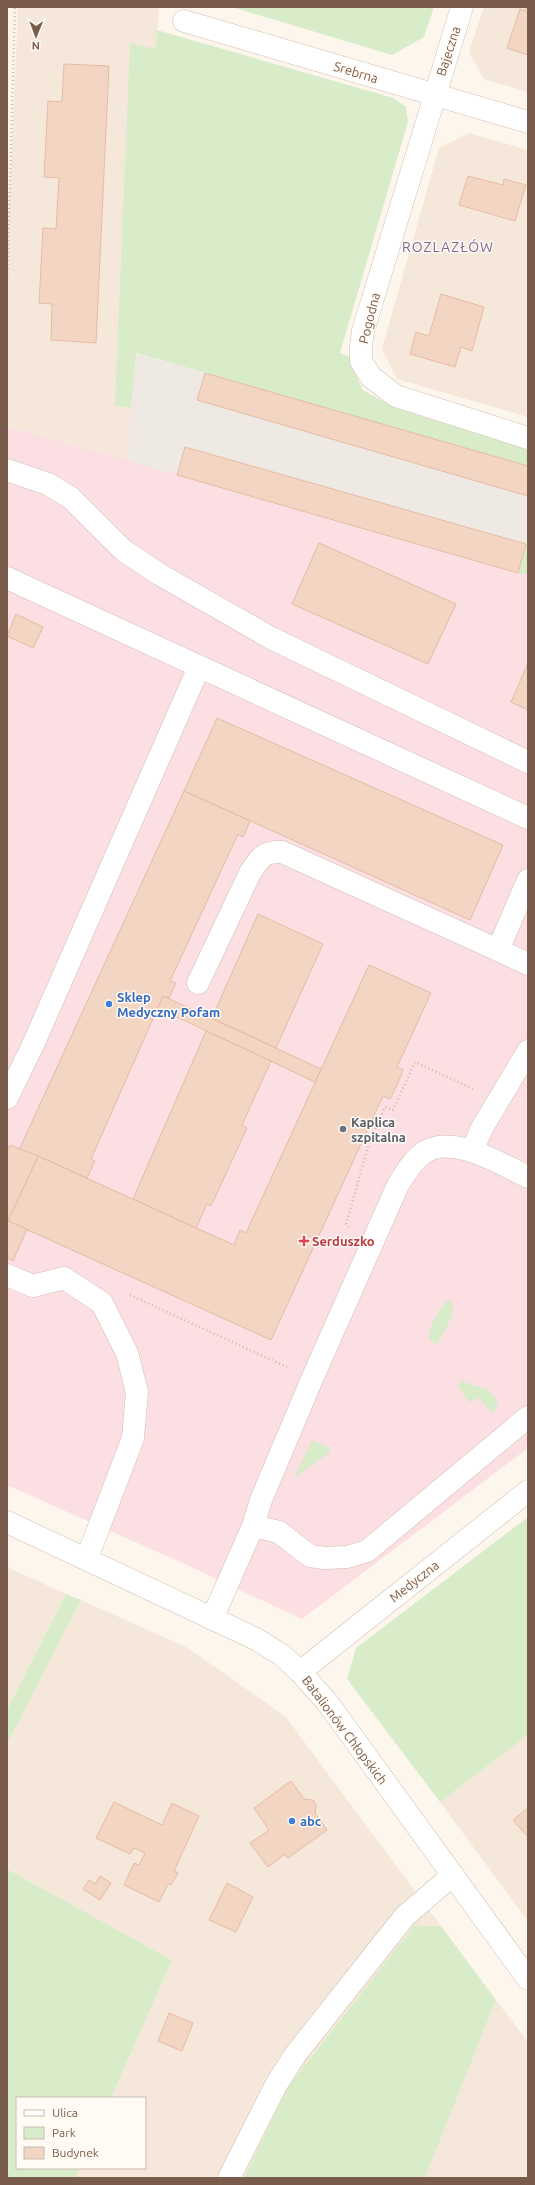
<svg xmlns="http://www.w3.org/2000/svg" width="535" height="2185" font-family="Ubuntu,sans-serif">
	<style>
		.residential { fill: #f5e8da }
		.industrial { fill: #efe9e4 }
		.medical { fill: #fbdfe3 }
		.green { fill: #d8ecc9 }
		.building { fill: #f3d5c3; stroke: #e6bba3 }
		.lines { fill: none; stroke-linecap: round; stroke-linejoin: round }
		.minor-casing { stroke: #d1beb0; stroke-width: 23 }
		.path { stroke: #d9b8a5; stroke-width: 2.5; stroke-dasharray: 1 3; stroke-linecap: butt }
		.minor { stroke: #fff; stroke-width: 22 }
		.shop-dot { fill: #3f7fe0; stroke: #fffaf3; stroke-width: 1.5 }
		.worship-dot { fill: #6b7280; stroke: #fffaf3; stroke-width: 1.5 }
		.health-dot { fill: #e0444e; stroke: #fffaf3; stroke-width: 1.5 }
		.labels { text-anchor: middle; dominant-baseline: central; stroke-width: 3; stroke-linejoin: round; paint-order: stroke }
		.street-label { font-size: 13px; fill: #7a5c4d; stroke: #fffaf3 }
		.shop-label { font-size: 13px; font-weight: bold; fill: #366cbe; stroke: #fffaf3; text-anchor: start }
		.worship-label { font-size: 13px; font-weight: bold; fill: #5b616d; stroke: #fffaf3; text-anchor: start }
		.health-label { font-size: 13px; font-weight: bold; fill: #be3a42; stroke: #fffaf3; text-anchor: start }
		.neighbourhood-label { font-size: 14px; letter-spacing: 1px; fill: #846695; stroke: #fffaf3 }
	</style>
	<rect width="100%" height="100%" fill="#fdf6ec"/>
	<g class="residential">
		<path d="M18,7h141l-31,454 -121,-35v-173z"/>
		<path d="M484,7h44v85l-44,-13 -15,-27z"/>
		<path d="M469,133l59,17v267l-131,-38 -15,-30 57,-201z"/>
		<path d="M7,1567l59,27 -59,116z"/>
		<path d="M81,1600l107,48 97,68 156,210h-27l-127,162 -43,90h-169l4,-10h66v-70h-34l61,-138 -165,-91v-125z"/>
		<path d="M528,1735v186l-88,-119z"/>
		<path d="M496,2000l32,42v136h-103z"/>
	</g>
	<path class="industrial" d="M135,353l393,113v72l-10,35 -390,-112z"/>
	<path class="medical" d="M7,426l521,149v873l-226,171 -115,-54 -180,-80z"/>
	<g class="green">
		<path d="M232,7h202l-10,30 -32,18z"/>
		<path d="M157,30l236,68 13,9 2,15 -68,231 15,6 -1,12 9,19 19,11 35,14 111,34v17l-392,-113 -5,55 -16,-3 15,-362 26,6z"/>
		<path d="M528,538v37l-10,-2z"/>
		<path d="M449,1299c11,10 -4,31 -10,42l-4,3 -6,-5c-1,-12 11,-32 20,-40z"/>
		<path d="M462,1381l26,9 9,10v8l-5,5 -14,-16 -9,6 -12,-18z"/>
		<path d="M312,1440l18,8 -1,5 -35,25z"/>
		<path d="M528,1517v218l-88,67 -93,-123 9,-31z"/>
		<path d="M66,1594l15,6 -74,144v-34z"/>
		<path d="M7,1869l165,91 -61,138h-94v70h62l-4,10h-68z"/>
		<path d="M414,1926h27l55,74 -71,178h-181l43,-90z"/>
	</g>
	<g class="building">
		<path d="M526,7h2v48l-21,-7 13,-39 5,2z"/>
		<path d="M64,64l45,2 -13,277 -45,-3 1,-36 -13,-1 4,-75 13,1 3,-51 -15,-1 4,-76 14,1z"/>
		<path d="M468,176l35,9 1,-6 22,6 -11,36 -56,-16z"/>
		<path d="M441,294l43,13 -12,44 -11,-4 -6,20 -45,-13 6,-22 13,4z"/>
		<path d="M205,373l323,93v30l-331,-96z"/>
		<path d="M185,447l341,97 -8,29 -341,-98z"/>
		<path d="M319,543l137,61 -28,60 -136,-60z"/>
		<path d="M16,614l27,13 -10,21 -26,-12z"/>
		<path d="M528,663v47l-17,-8z"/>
		<path d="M217,718l286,127 -33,75 -286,-129z"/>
		<path d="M184,791l66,30 -7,16 -5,-3 -68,147 6,2 -7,15 -6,-2 -72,163 4,2 -8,17 -49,-22 -19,-6z"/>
		<path d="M258,914l65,30 -47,104 -64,-30z"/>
		<path d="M369,965l62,28 -34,74 6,3 -6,15 -7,14 -7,-3 -112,244 -263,-119 30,-65 196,89 6,-15 6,3z"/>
		<path d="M163,996l158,73 -6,13 -157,-74z"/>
		<path d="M206,1031l65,30 -29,64 5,3 -36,78 -4,-2 -11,24 -63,-29z"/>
		<path d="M10,1145l28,11 -30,65 19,8 -14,32 -6,-3v-107z"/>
		<path d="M291,1781l13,18 9,1 3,5 -1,8 12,17 -39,28 -3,-4 -17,13 -18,-24 19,-13 -15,-22z"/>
		<path d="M114,1802l48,23 10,-22 27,13 -25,55 4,2 -7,12 -3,-1 -9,18 -35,-17 10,-22 5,2 6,-12 -11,-5 -4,6 -34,-16z"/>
		<path d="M528,1808v29l-15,-17z"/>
		<path d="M100,1876l11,7 -11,17 -17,-11 6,-9 6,4z"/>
		<path d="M227,1883l26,14 -17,35 -27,-12z"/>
		<path d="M169,2013l24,10 -11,28 -24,-10z"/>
	</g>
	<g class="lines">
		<defs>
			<g id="minor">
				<path d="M462,7l-99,324 -2,15v15l10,16 25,19 132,42"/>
				<path d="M184,21l344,101"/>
				<path d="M7,470l41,14 23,14 52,52 36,24 112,64 257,124"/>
				<path d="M7,578l521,240"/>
				<path d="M498,950l30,14"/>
				<path d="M198,983l52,-110c10,-15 13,-22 32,-21l216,98 30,-70"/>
				<path d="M7,1098l25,-51 167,-380"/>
				<path d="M472,1151l10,-23 46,-77"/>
				<path d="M7,1275l26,11 31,-8 38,25 25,50 10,39 -4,46 -46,120"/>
				<path d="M7,1522l249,117 26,16 18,17 27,30 201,277"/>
				<path d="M253,1526l26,6 31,24 15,2 22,-1 20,-6 161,-134"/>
				<path d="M212,1619l41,-93 8,-26 51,-121 86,-194c7,-11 13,-23 24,-31 29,-22 78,10 106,23"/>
				<path d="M300,1672l228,-181"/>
				<path d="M229,2178l47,-93 19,-30 110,-139 48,-41"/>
			</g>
		</defs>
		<use href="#minor" class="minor-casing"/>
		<g class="path">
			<path d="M7,285l8,-278"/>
			<path d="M349,1227l-3,-3 24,-84 15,-33 8,3 22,-48 58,27"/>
			<path d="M130,1295l157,72"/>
		</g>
		<use href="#minor" class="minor"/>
	</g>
	<g class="shop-dot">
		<circle cx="109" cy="1004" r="4"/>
		<circle cx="292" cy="1821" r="4"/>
	</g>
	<circle class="worship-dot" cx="343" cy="1129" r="4"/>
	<path class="health-dot" d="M302 1235h4v4h4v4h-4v4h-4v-4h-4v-4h4z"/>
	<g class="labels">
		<g class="street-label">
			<text transform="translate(448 51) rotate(-72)">Bajeczna</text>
			<text transform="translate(356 72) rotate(17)">Srebrna</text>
			<text transform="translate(369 318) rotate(-76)">Pogodna</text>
			<text transform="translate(414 1581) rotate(-38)">Medyczna</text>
			<text transform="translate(345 1730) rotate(53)">Batalionów Chłopskich</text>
		</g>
		<g class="shop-label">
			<text x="117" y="997">Sklep<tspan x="117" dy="15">Medyczny Pofam</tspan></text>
			<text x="300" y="1821">abc</text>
		</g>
		<g class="worship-label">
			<text x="351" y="1122">Kaplica<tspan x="351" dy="15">szpitalna</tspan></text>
		</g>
		<g class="health-label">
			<text x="312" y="1241">Serduszko</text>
		</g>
		<g class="neighbourhood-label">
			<text x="448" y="247">ROZLAZŁÓW</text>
		</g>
	</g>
	<rect width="535" height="2185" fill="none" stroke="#7a5c4d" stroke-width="16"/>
	<rect x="16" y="2097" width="130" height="72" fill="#fffaf3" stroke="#cabbb1"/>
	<rect x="24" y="2110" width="20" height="6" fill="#ffffff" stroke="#cabbb1"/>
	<text x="52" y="2117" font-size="12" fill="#7a5c4d">Ulica</text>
	<rect x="24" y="2127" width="20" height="12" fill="#d8ecc9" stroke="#cabbb1"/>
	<text x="52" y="2137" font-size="12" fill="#7a5c4d">Park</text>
	<rect x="24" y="2147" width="20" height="12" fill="#f3d5c3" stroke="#cabbb1"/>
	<text x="52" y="2157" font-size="12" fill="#7a5c4d">Budynek</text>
	<g transform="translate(36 36) rotate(181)" stroke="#fffaf3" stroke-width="3" paint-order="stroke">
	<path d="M0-3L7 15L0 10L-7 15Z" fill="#7a5c4d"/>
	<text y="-6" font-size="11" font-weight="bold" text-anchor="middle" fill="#7a5c4d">N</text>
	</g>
</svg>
